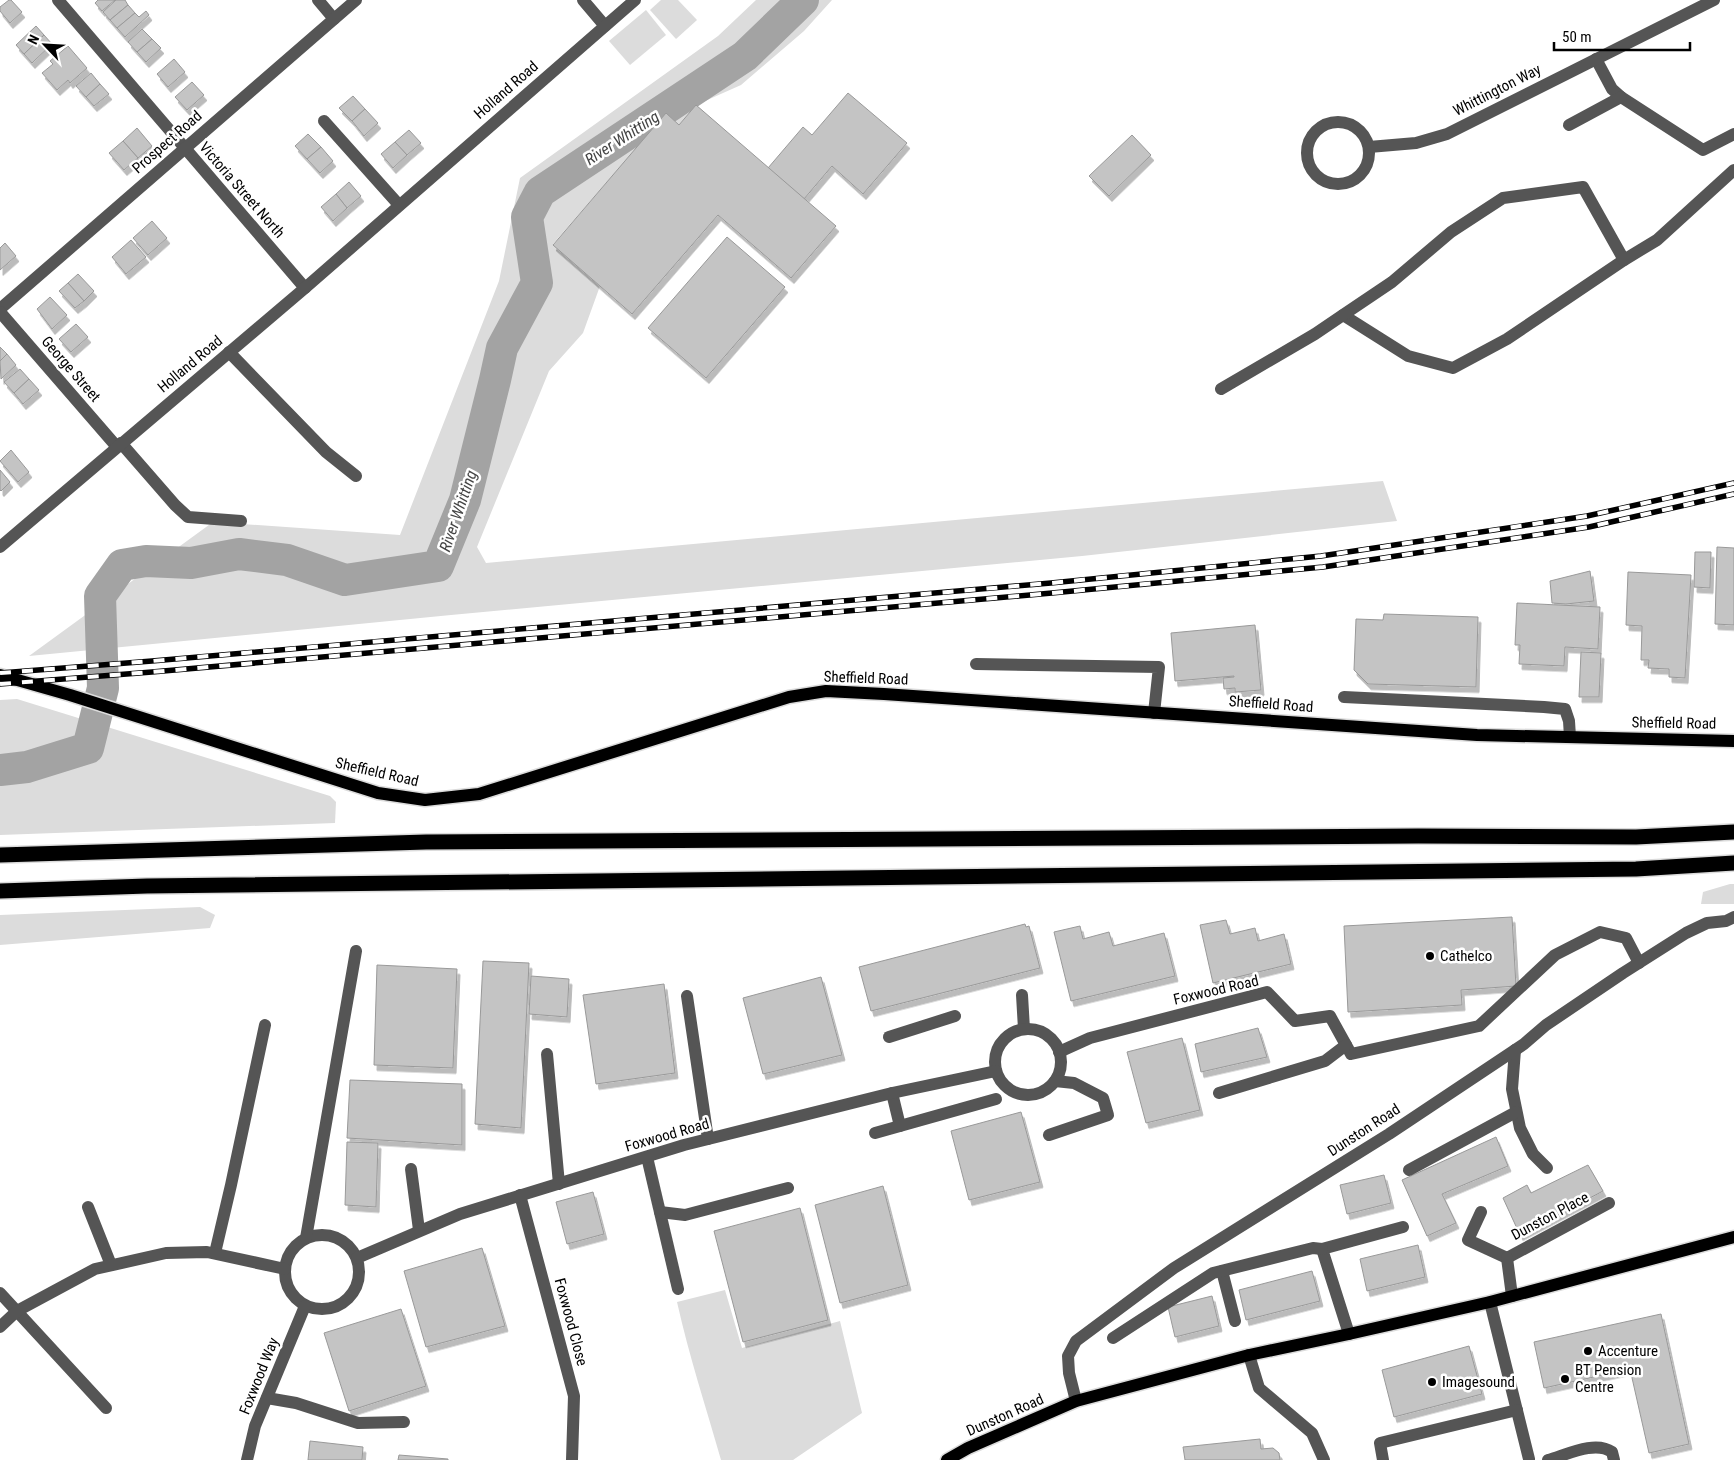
<svg xmlns="http://www.w3.org/2000/svg" width="1734" height="1460" font-family="'Roboto Condensed',sans-serif">
	<style>
		.green { fill: #dcdcdc }
		.lines { fill: none; stroke-linecap: round; stroke-linejoin: round }
		.river { stroke: #a3a3a3; stroke-width: 32 }
		.building { fill: #c4c4c4; stroke: #999; filter: url(#shadow) }
		.major-casing { stroke: #dbdbdb; stroke-width: 15 }
		.highway-casing { stroke: #dbdbdb; stroke-width: 18 }
		.minor { stroke: #555; stroke-width: 12 }
		.major { stroke: #000; stroke-width: 12 }
		.highway { stroke: #000; stroke-width: 15 }
		.rail-casing { stroke: #000; stroke-width: 5.5 }
		.rail { stroke: #fff; stroke-width: 4; stroke-dasharray: 11; stroke-linecap: butt }
		.poi-dot { fill: #000; stroke: #fff; stroke-width: 2 }
		.labels { text-anchor: middle; dominant-baseline: central; stroke-width: 5; stroke-linejoin: round; paint-order: stroke }
		.street-label { font-size: 15px; fill: #000; stroke: #fff }
		.poi-label { font-size: 15px; fill: #000; stroke: #fff; text-anchor: start }
		.water-label { font-size: 16px; font-style: italic; fill: #444; stroke: #fff }
	</style>
	<defs>
		<filter id="shadow"><feDropShadow dx="3" dy="5.5" stdDeviation="0" flood-color="#0004"/></filter>
	</defs>
	<rect width="100%" height="100%" fill="#fff"/>
	<g class="green">
		<path d="M661,0h17l19,20 -21,19 -26,-29z"/>
		<path d="M756,0h76l-28,31 -63,54 -45,20 -17,20 -13,-11 -113,130 47,42 -17,47 -34,38 -72,176 9,16 897,-82 14,40 -315,35 -631,59 -422,41 184,-134 187,13 99,-254 21,-103 198,-142z"/>
		<path d="M646,10l20,25 -36,30 -21,-24z"/>
		<path d="M17,699l313,97 6,6 -1,21 -335,12v-135z"/>
		<path d="M1730,884h4v20h-33l2,-12z"/>
		<path d="M200,907l15,8 -5,13 -210,17v-30z"/>
		<path d="M725,1290l17,58 98,-27 22,92 -69,47h-72c-15,-53 -32,-104 -44,-158z"/>
	</g>
	<g class="lines">
		<path class="river" d="M0,770l27,-3 61,-19 15,-60 -3,-92 22,-31 24,-4 45,2 48,-9 48,6 58,20 93,-14 27,-66 30,-120 7,-32 35,-65 -10,-66 13,-25 205,-136 58,-56"/>
	</g>
	<g class="building">
		<path d="M9,0h2l11,12 -12,11 -10,-12v-4z"/>
		<path d="M98,0h17l-13,11 -7,-8z"/>
		<path d="M116,0h9l3,5 -18,15 -7,-8z"/>
		<path d="M128,5l7,8 -18,15 -7,-8z"/>
		<path d="M146,11l3,4 -24,22 -8,-9 18,-15 4,4z"/>
		<path d="M36,26l8,9 -20,19 -8,-9z"/>
		<path d="M142,29l10,10 -15,13 -9,-10z"/>
		<path d="M44,35l8,9 -20,19 -8,-9z"/>
		<path d="M152,39l9,9 -15,14 -9,-10z"/>
		<path d="M68,46l19,22 -17,15 -2,-3 -11,10 -15,-17 11,-9 -3,-3z"/>
		<path d="M174,59l11,13 -17,15 -11,-13z"/>
		<path d="M91,73l9,11 -14,13 -10,-11z"/>
		<path d="M192,82l12,13 -17,15 -12,-13z"/>
		<path d="M100,84l9,10 -15,12 -8,-9z"/>
		<path d="M848,93l59,50 -44,51 -31,-28 -28,33 -36,-31 35,-41 9,8z"/>
		<path d="M353,96l12,13 -13,12 -13,-13z"/>
		<path d="M696,105l140,121 -45,52 -73,-63 -86,99 -79,-69 113,-132 13,12z"/>
		<path d="M365,109l13,14 -14,13 -12,-15z"/>
		<path d="M137,128l15,18 -14,12 -15,-17z"/>
		<path d="M409,130l12,13 -14,12 -12,-13z"/>
		<path d="M308,134l13,13 -14,12 -12,-13z"/>
		<path d="M1132,135l19,20 -42,41 -20,-20z"/>
		<path d="M123,141l15,17 -14,12 -15,-17z"/>
		<path d="M395,142l12,13 -14,13 -12,-14z"/>
		<path d="M321,147l12,14 -13,12 -13,-14z"/>
		<path d="M349,182l12,14 -14,12 -11,-14z"/>
		<path d="M336,194l11,14 -14,13 -12,-14z"/>
		<path d="M152,221l15,17 -19,17 -15,-17z"/>
		<path d="M727,237l58,50 -79,91 -58,-50z"/>
		<path d="M131,240l15,17 -20,17 -14,-17z"/>
		<path d="M5,243l11,13 -16,14v-22z"/>
		<path d="M78,274l16,17 -10,10 -16,-18z"/>
		<path d="M68,283l16,18 -9,7 -16,-17z"/>
		<path d="M50,297l17,18 -15,14 -15,-20z"/>
		<path d="M76,324l12,13 -17,15 -12,-13z"/>
		<path d="M0,347l7,7 -7,7z"/>
		<path d="M7,354l9,11 -15,14 -1,-18z"/>
		<path d="M20,369l9,10 -15,14 -10,-11z"/>
		<path d="M29,379l10,11 -16,14 -9,-11z"/>
		<path d="M11,450l18,22 -11,10 -18,-21z"/>
		<path d="M0,470l10,12 -9,9 -1,-1z"/>
		<path d="M1717,547l17,1v77l-19,-1z"/>
		<path d="M1695,552h16l-1,36 -16,-1z"/>
		<path d="M1590,571l4,30 -28,3 -14,-1 -2,-22z"/>
		<path d="M1628,572l63,3 -6,103 -16,-1v-8l-21,-1 1,-8h-8l1,-34 -16,-1z"/>
		<path d="M1517,603l83,4 -2,42 -33,-2 -1,19 -45,-2 1,-19h-5z"/>
		<path d="M1384,614l94,3 -2,70 -108,-3 -14,-14 2,-51 27,1z"/>
		<path d="M1255,625l6,65 -26,2v-4l-11,1 -1,-11 11,-1v-1l-59,5 -4,-48z"/>
		<path d="M1581,652l20,1 -2,44h-20z"/>
		<path d="M1512,917l4,69 -55,4 1,15 -114,7 -4,-86z"/>
		<path d="M1226,920l4,14 25,-6 3,13 26,-7 7,30 -78,19 -13,-58z"/>
		<path d="M1025,924l1,3 3,-1 11,42 -169,43 -12,-44z"/>
		<path d="M1080,926l3,13 26,-7 4,14 51,-13 11,43 -104,25 -17,-69z"/>
		<path d="M483,961l46,2 -8,165 -46,-4z"/>
		<path d="M377,965l80,4 -4,99 -79,-3z"/>
		<path d="M531,976l38,3 -2,38 -38,-3z"/>
		<path d="M821,977l21,78 -79,19 -20,-76z"/>
		<path d="M664,984l11,89 -79,11 -13,-89z"/>
		<path d="M1258,1028l9,29 -66,15 -6,-28z"/>
		<path d="M1182,1038l18,72 -54,13 -19,-71z"/>
		<path d="M350,1080l112,4v61l-115,-7z"/>
		<path d="M1021,1112l19,70 -71,18 -18,-69z"/>
		<path d="M1496,1137l12,29 -66,28 14,29 -29,13 -25,-56z"/>
		<path d="M347,1142l31,1 -2,64 -31,-2z"/>
		<path d="M1588,1165l15,26 -83,44 -17,-37 24,-13 4,8z"/>
		<path d="M1384,1175l7,28 -44,11 -7,-29z"/>
		<path d="M883,1186l25,99 -68,18 -25,-98z"/>
		<path d="M593,1192l11,42 -37,10 -11,-42z"/>
		<path d="M800,1208l28,112 -85,22 -29,-111z"/>
		<path d="M1418,1245l7,32 -58,14 -7,-32z"/>
		<path d="M482,1248l23,78 -79,21 -22,-76z"/>
		<path d="M1312,1271l8,30 -74,19 -7,-30z"/>
		<path d="M1212,1296l7,30 -44,11 -7,-30z"/>
		<path d="M401,1309l25,77 -77,25 -25,-78z"/>
		<path d="M1661,1314l28,130 -40,9 -19,-84 -86,19 -10,-46z"/>
		<path d="M1469,1346l13,48 -88,23 -12,-47z"/>
		<path d="M1260,1439l1,10 12,-1 6,5 1,7h-95l-2,-13z"/>
		<path d="M310,1441l53,6 -1,13h-54z"/>
		<path d="M399,1455l49,4v1h-50z"/>
	</g>
	<g class="lines">
		<defs>
			<g id="major">
				<path d="M0,675l70,20 308,98 47,7 54,-6 310,-97 37,-6 58,3 593,41 257,6"/>
				<path d="M947,1460l21,-12 108,-47 173,-46 100,-21 141,-32 244,-65"/>
			</g>
			<g id="highway">
				<path d="M0,855l426,-13 992,-6 218,1 98,-5"/>
				<path d="M0,891l147,-5 1489,-17 98,-6"/>
			</g>
		</defs>
		<use href="#major" class="major-casing"/>
		<use href="#highway" class="highway-casing"/>
		<g class="minor">
			<path d="M58,0l247,288"/>
			<path d="M318,0l16,19"/>
			<path d="M583,0l22,26"/>
			<path d="M1596,59l16,30 9,8 82,53 31,-16"/>
			<path d="M324,121l75,84"/>
			<circle cx="1338" cy="153" r="31"/>
			<path d="M1569,125l52,-28"/>
			<path d="M1369,147l47,-4 31,-9 267,-134"/>
			<path d="M0,309l356,-309"/>
			<path d="M0,312l117,135"/>
			<path d="M1343,315l65,41 45,12 54,-29 117,-79"/>
			<path d="M229,352l97,100 30,24"/>
			<path d="M1221,389l94,-55 28,-19 49,-33 59,-50 52,-34 80,-11 41,73 33,-20 77,-70"/>
			<path d="M121,443l54,62 13,12 53,4"/>
			<path d="M0,547l305,-259 330,-288"/>
			<path d="M976,664l183,3 -5,46"/>
			<path d="M1344,697l200,10 21,2 4,12 1,16"/>
			<path d="M1022,995l2,34"/>
			<path d="M687,996l21,143"/>
			<circle cx="1028" cy="1062" r="33"/>
			<path d="M889,1037l66,-21"/>
			<path d="M1515,1050l-3,39 8,39 13,26 14,14"/>
			<path d="M1059,1052l31,-14 177,-46 28,29 35,-5 21,38 128,-28 76,-71 45,-23 26,6 13,25"/>
			<path d="M547,1054l12,130"/>
			<path d="M892,1093l8,33"/>
			<path d="M1219,1093l106,-32 21,-16"/>
			<path d="M875,1133l121,-34"/>
			<path d="M1049,1135l59,-20 -5,-17 -29,-15 -19,-2"/>
			<path d="M647,1157l31,132"/>
			<path d="M411,1169l8,61"/>
			<path d="M1409,1170l107,-58"/>
			<path d="M520,1195l54,201 -2,64"/>
			<path d="M88,1207l23,58"/>
			<path d="M660,1212l25,3 103,-27"/>
			<path d="M1481,1212l-13,28 39,18 102,-55"/>
			<circle cx="322" cy="1272" r="37"/>
			<path d="M306,1238l50,-287"/>
			<path d="M215,1253l16,-68 34,-160"/>
			<path d="M357,1258l103,-44 224,-69 208,-52 104,-22"/>
			<path d="M1507,1258l5,38"/>
			<path d="M1222,1271l13,50"/>
			<path d="M0,1293l106,115"/>
			<path d="M1490,1302l39,157"/>
			<path d="M0,1327l17,-16 78,-42 71,-16 41,-1 78,17"/>
			<path d="M1349,1334l-27,-85 81,-22"/>
			<path d="M1113,1338l100,-65 100,-25 9,1"/>
			<path d="M1249,1355l10,33 53,45 12,27"/>
			<path d="M267,1398l29,5 62,20 46,-1"/>
			<path d="M1076,1401l-7,-28 -1,-17 8,-15 98,-73 215,-134 135,-90 22,-19 77,-52 63,-40 21,-10 19,-2 8,-4"/>
			<path d="M247,1460l8,-34 50,-120"/>
			<path d="M1383,1460l-3,-17 137,-33"/>
			<path d="M1548,1460c18,-5 47,-20 64,-8l2,8"/>
		</g>
		<use href="#major" class="major"/>
		<use href="#highway" class="highway"/>
		<defs>
			<g id="rail">
				<path d="M0,673l152,-12 899,-78 270,-27 266,-40 147,-33"/>
				<path d="M0,684l152,-12 900,-79 271,-26 266,-40 145,-33"/>
			</g>
		</defs>
		<use href="#rail" class="rail-casing"/>
		<use href="#rail" class="rail"/>
	</g>
	<g class="poi-dot">
		<circle cx="1430" cy="956" r="5"/>
		<circle cx="1588" cy="1351" r="5"/>
		<circle cx="1565" cy="1379" r="5"/>
		<circle cx="1432" cy="1382" r="5"/>
	</g>
	<g class="labels">
		<g class="street-label">
			<text transform="translate(506 90) rotate(-41)">Holland Road</text>
			<text transform="translate(1497 90) rotate(-27)">Whittington Way</text>
			<text transform="translate(167 142) rotate(-41)">Prospect Road</text>
			<text transform="translate(242 190) rotate(49)">Victoria Street North</text>
			<text transform="translate(190 364) rotate(-40)">Holland Road</text>
			<text transform="translate(71 369) rotate(49)">George Street</text>
			<text transform="translate(866 678) rotate(2)">Sheffield Road</text>
			<text transform="translate(1271 704) rotate(4)">Sheffield Road</text>
			<text transform="translate(1674 723) rotate(1)">Sheffield Road</text>
			<text transform="translate(377 772) rotate(13)">Sheffield Road</text>
			<text transform="translate(1216 990) rotate(-13)">Foxwood Road</text>
			<text transform="translate(1364 1130) rotate(-33)">Dunston Road</text>
			<text transform="translate(667 1135) rotate(-16)">Foxwood Road</text>
			<text transform="translate(1550 1216) rotate(-28)">Dunston Place</text>
			<text transform="translate(571 1322) rotate(75)">Foxwood Close</text>
			<text transform="translate(259 1376) rotate(-68)">Foxwood Way</text>
			<text transform="translate(1005 1415) rotate(-24)">Dunston Road</text>
		</g>
		<g class="poi-label">
			<text x="1440" y="956">Cathelco</text>
			<text x="1598" y="1351">Accenture</text>
			<text x="1575" y="1370">BT Pension<tspan x="1575" dy="17">Centre</tspan></text>
			<text x="1442" y="1382">Imagesound</text>
		</g>
		<g class="water-label">
			<text transform="translate(622 138) rotate(-33)">River Whitting</text>
			<text transform="translate(458 511) rotate(-71)">River Whitting</text>
		</g>
	</g>
	<g transform="translate(45 45) rotate(295)" stroke="#ffffff" stroke-width="4" paint-order="stroke">
	<path d="M0-4L9 19L0 12L-9 19Z" fill="#000000"/>
	<text y="-8" font-size="14" font-weight="bold" text-anchor="middle" fill="#000000">N</text>
	</g>
	<path d="M1554 42v8h136v-8" fill="none" stroke="#000000" stroke-width="2.5"/>
	<text x="1562" y="42" font-size="15" fill="#000000" stroke="#ffffff" stroke-width="4" paint-order="stroke">50 m</text>
</svg>
